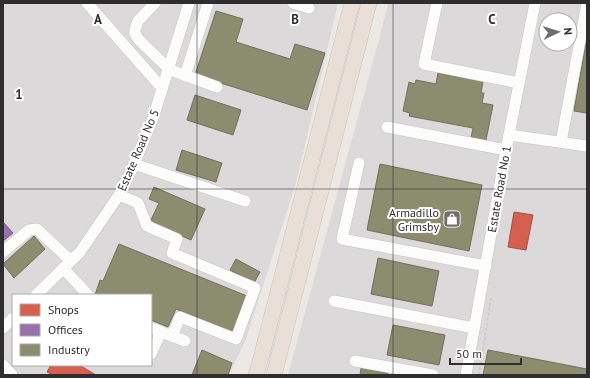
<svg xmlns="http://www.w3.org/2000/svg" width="590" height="378" font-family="'PT Sans',sans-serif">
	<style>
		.industrial { fill: #dcd9db; fill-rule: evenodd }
		.shops { fill: #d6604d; stroke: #a45144 }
		.offices { fill: #9970ab; stroke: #795c86 }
		.industry { fill: #8c8c6e; stroke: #70705b }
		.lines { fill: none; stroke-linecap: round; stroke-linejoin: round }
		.minor-casing { stroke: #c5c4c5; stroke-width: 12 }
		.highway-casing { stroke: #c6c5c4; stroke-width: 16 }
		.path { stroke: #c9c9c8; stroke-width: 1.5; stroke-dasharray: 3 2; stroke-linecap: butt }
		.minor { stroke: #fcfcfb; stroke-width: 11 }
		.highway { stroke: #eadfd6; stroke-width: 15 }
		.grid { fill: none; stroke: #2e2e2e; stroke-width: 1; stroke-opacity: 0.55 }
		.labels { text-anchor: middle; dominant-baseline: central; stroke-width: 4; stroke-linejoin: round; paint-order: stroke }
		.street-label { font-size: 12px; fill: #2e2e2e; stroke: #fff }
		.poi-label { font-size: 12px; fill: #2e2e2e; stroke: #fff; text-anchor: end }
		.grid-label { font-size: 13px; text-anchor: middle; font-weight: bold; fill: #2e2e2e; stroke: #fff; stroke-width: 4; stroke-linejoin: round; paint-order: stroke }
	</style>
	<rect width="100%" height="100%" fill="#ece8e4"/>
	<g class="industrial">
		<path d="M3,3h335l-42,180 -50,156 -17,36h-226zM13,295h138v70h-138z"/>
		<path d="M388,3h199v372h-299l93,-343zM546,20h24v24h-24z"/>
	</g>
	<g class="shops">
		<path d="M514,212l19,3 -7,35 -18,-3z"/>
		<path d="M51,365h28l17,10h-43l-6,-3z"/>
	</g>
	<path class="offices" d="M3,222l10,11 -10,8z"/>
	<g class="industry">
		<path d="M216,11l27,8 -7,23 54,17 5,-15 30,9 -18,57 -112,-35z"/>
		<path d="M587,37v76l-13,-2z"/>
		<path d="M438,73l45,8 -2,12h3l-2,10 11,2 -7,35 -15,-2 2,-10 -64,-12 1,-3 -7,-2 6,-29 6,2 1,-4 20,4z"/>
		<path d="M195,95l46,15 -8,25 -46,-15z"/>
		<path d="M182,150l40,13 -6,19 -40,-12z"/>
		<path d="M380,164l102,21 -13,66 -102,-21z"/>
		<path d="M154,187l51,22 -14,31 -41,-18 9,-19 -10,-4z"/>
		<path d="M34,236l11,13 -31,29 -11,-14z"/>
		<path d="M119,244l128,52 -14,36 -57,-23 -8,18 -17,-7v-25h-56l5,-15 3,1z"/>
		<path d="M378,258l61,13 -7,35 -61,-12z"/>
		<path d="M236,259l24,13 -6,11 -24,-13z"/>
		<path d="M393,325l52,10 -6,30 -52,-10z"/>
		<path d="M202,350l30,13 -4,12h-36z"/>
		<path d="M488,350l99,19v6h-104z"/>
		<path d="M361,368l27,5 -1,2h-27z"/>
	</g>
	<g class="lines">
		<defs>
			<g id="minor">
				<path d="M87,3l75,85"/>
				<path d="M155,3l-17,18 -3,8v5l4,6 29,28"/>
				<path d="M293,3l16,5"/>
				<path d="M437,3l-13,61 95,19"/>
				<path d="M168,69l49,18"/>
				<path d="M185,76l23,-73"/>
				<path d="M387,127l119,23"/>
				<path d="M509,135l78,11"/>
				<path d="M561,142l26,-139"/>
				<path d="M359,163l-17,76 144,27"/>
				<path d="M134,164l111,37"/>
				<path d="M119,195l19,8 9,23 30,13 -5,14 83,35 -19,51 -56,-22 -8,19"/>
				<path d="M3,252l26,-22 8,-1 34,32"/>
				<path d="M63,268l25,27"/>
				<path d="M36,295l44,-43 39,-57 14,-28 20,-49 36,-115"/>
				<path d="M334,301l140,27"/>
				<path d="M3,328l10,-10"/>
				<path d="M151,328l34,13"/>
				<path d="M151,354l10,-22"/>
				<path d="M355,361l78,14"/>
				<path d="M3,365l9,10"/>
				<path d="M466,375l40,-225 29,-147"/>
			</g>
			<g id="highway">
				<path d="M256,375l5,-17 91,-355"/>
				<path d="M274,375l95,-372"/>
			</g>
		</defs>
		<use href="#minor" class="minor-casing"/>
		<use href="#highway" class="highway-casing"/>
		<path class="path" d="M479,375l12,-77"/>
		<use href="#minor" class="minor"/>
		<use href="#highway" class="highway"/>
	</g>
	<path class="grid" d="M197,3v372M393,3v372M3,189h584"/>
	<defs>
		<symbol id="shop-square" viewBox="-11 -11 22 22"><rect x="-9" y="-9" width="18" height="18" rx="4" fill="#706f6e" stroke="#fff"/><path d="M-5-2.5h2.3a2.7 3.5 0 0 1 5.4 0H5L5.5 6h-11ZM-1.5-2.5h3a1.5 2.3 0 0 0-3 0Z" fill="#fff"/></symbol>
	</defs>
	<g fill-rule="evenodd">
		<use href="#shop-square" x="442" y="209" width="20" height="20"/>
	</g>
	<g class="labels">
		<g class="street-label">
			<text transform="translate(138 150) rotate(-67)">Estate Road No 5</text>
			<text transform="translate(499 189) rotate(-80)">Estate Road No 1</text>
		</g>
		<g class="poi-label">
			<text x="439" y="212">Armadillo<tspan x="439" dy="14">Grimsby</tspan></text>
		</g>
	</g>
	<g class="grid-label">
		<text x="98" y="24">A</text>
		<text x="295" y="24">B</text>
		<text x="492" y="24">C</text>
		<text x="19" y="99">1</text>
	</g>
	<rect width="590" height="378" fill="none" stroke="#2e2e2e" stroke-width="8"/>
	<rect x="12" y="294" width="140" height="72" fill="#ffffff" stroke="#ababab"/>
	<rect x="20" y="304" width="20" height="12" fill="#d6604d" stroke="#ababab"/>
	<text x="48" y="314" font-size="12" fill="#2e2e2e">Shops</text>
	<rect x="20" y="324" width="20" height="12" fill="#9970ab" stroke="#ababab"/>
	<text x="48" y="334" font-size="12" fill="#2e2e2e">Offices</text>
	<rect x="20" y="344" width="20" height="12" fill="#8c8c6e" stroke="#ababab"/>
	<text x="48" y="354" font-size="12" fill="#2e2e2e">Industry</text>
	<g transform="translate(558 32) rotate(86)"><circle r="19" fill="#ffffff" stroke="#ababab"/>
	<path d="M0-3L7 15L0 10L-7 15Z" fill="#706f6e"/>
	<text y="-6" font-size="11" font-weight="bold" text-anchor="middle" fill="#2e2e2e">N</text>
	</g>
	<path d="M450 358v6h71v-6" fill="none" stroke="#2e2e2e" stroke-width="2"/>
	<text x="456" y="358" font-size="12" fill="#2e2e2e" stroke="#ffffff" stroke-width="3" paint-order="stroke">50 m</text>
</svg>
